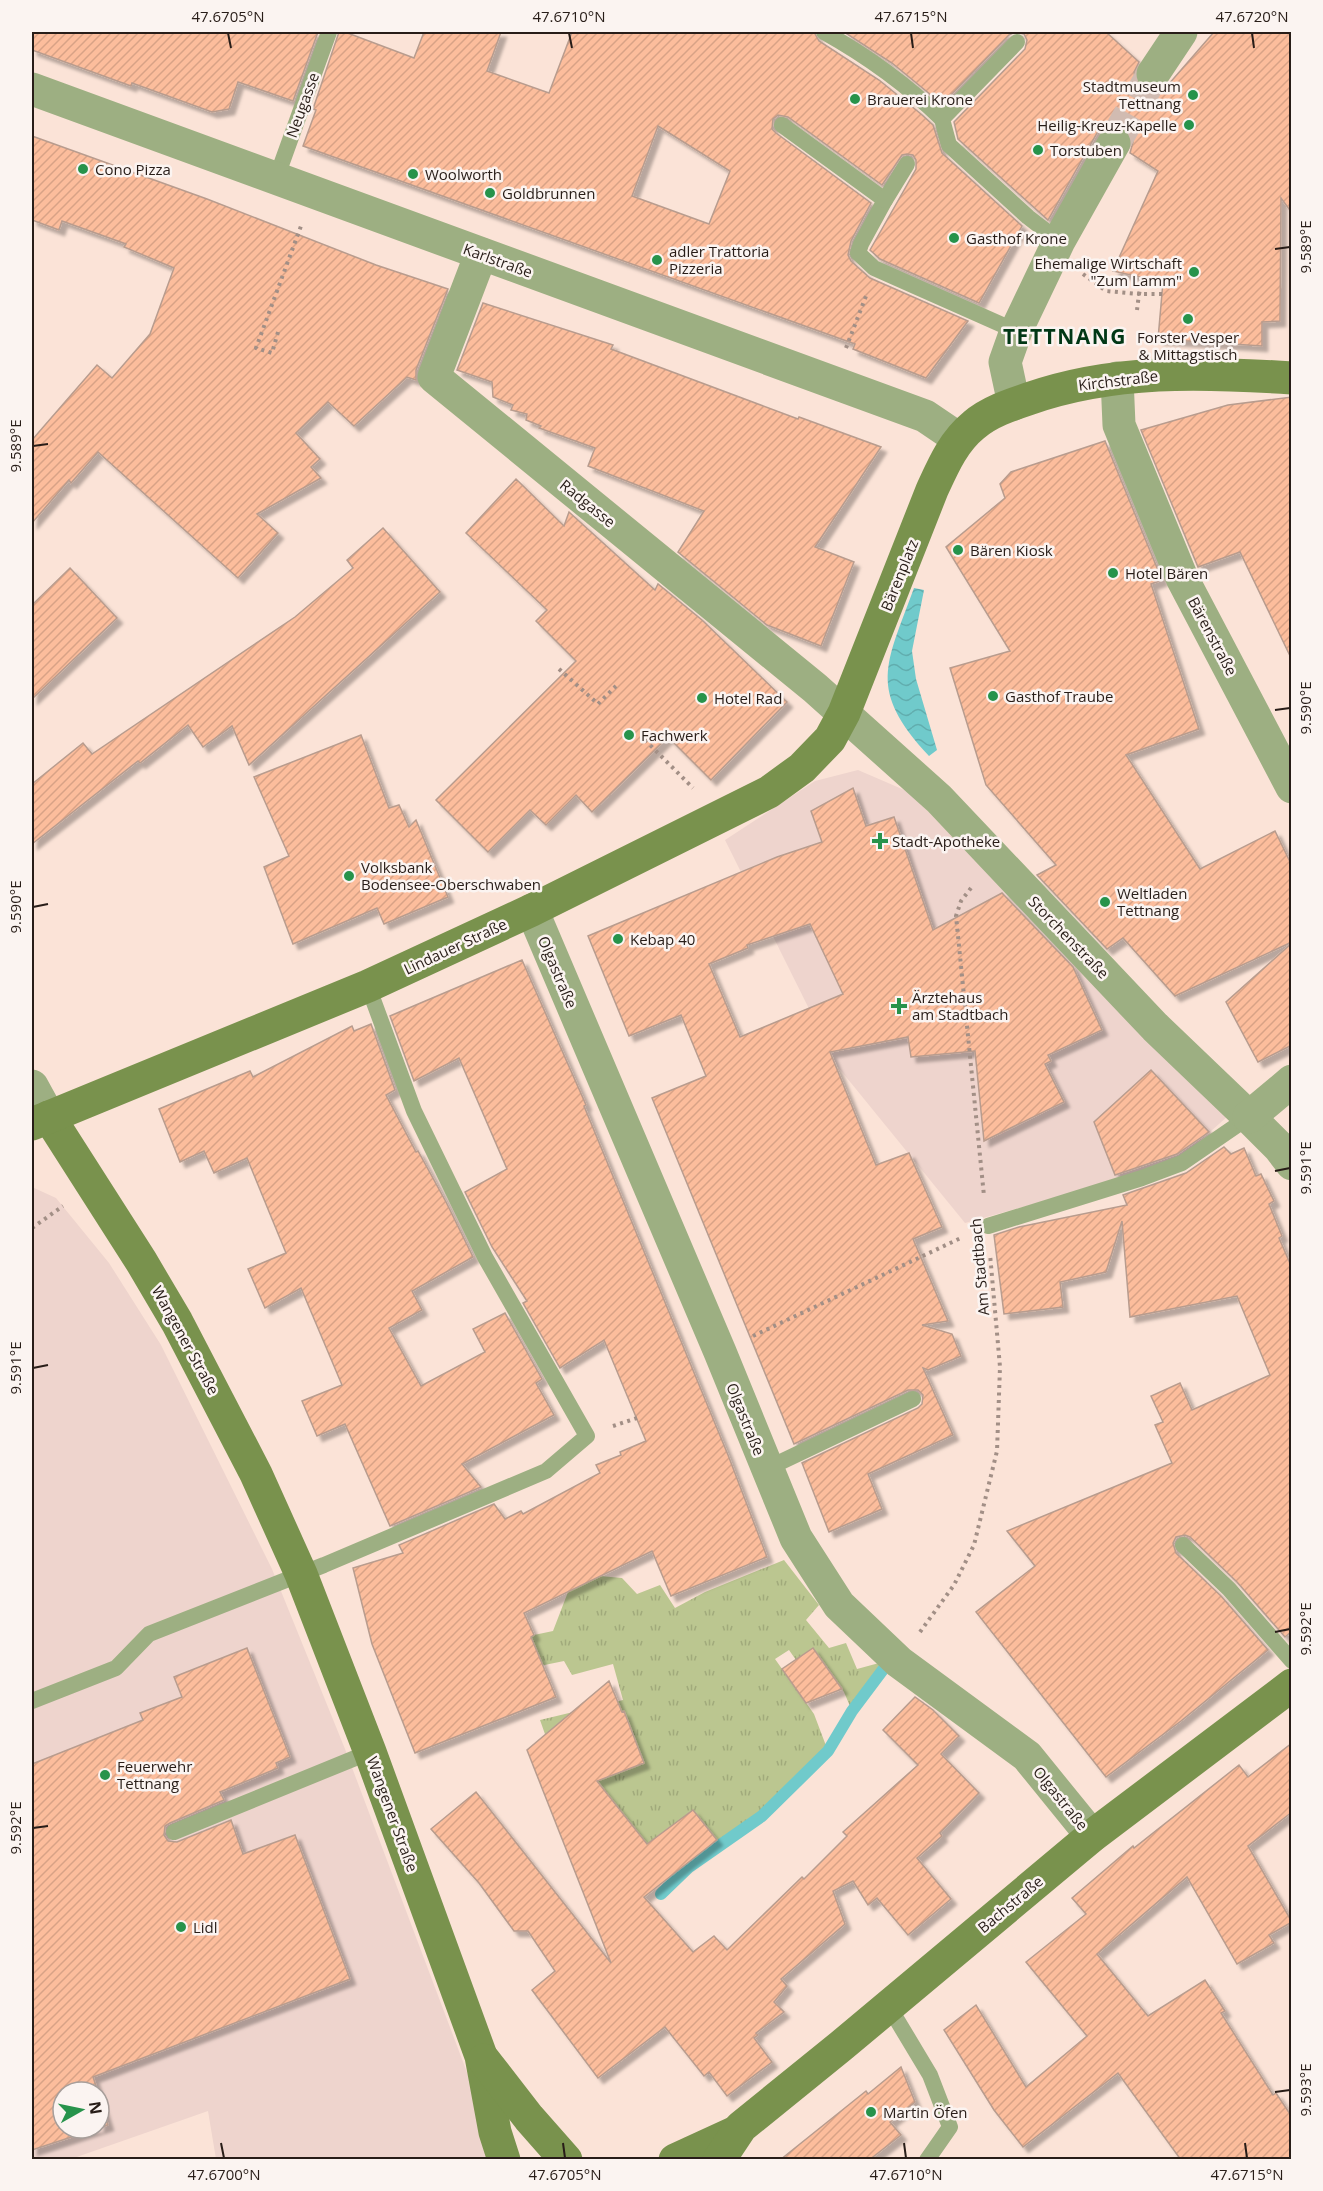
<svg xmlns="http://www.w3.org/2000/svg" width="1323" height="2191" font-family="'Open Sans',sans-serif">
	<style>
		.commercial { fill: #eed4cd; fill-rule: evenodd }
		.grass { fill: url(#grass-tufts) }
		.water { fill: url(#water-waves) }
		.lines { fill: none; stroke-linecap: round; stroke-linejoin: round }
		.stream { stroke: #70cacb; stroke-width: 12 }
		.building { fill: url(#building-hatch); stroke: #b89c8e; stroke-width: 1.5; fill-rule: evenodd; filter: url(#shadow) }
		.street-tunnel { stroke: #d1bbb1; stroke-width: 33; stroke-dasharray: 33 16; stroke-linecap: butt }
		.path { stroke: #a28f86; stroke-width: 4; stroke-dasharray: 3 4.5; stroke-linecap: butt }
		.lane { stroke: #9daf82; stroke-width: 16 }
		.street { stroke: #9daf82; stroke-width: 33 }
		.secondary { stroke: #79924d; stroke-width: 33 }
		.ticks { fill: none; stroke: #281d18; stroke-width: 2 }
		.poi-dot { fill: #27934b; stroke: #fbf4f1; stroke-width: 2 }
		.labels { text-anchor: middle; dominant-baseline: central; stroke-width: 5; stroke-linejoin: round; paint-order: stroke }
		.poi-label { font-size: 15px; fill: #281d18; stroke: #fbf4f1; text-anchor: start }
		.street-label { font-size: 15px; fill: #281d18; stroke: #fbf4f1 }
		.district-label { font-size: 21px; font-weight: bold; letter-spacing: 1.5px; fill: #013715; stroke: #fbf4f1 }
		.neatline { fill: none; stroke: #281d18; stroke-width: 2 }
		.ticks-label { font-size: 15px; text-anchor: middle; fill: #281d18 }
	</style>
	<defs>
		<pattern id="grass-tufts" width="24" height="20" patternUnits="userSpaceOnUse" patternTransform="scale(1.5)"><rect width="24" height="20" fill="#bbc690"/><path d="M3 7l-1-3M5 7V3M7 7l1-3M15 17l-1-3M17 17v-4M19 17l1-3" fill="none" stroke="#a1aa7b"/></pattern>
		<pattern id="water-waves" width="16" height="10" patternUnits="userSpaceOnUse" patternTransform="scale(1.5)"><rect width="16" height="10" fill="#70cacb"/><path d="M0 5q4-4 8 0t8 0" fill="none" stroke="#61adae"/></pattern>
		<pattern id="building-hatch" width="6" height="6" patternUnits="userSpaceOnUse" patternTransform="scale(1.5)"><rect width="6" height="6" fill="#fcbd9c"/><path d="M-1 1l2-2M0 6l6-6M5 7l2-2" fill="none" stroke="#d8a286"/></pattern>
		<filter id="shadow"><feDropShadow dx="5.5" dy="5.5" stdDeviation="1.5" flood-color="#0004"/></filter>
	</defs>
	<rect width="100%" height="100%" fill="#fbe3d7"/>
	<g class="commercial">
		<path d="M858,770l51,22 319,324 -43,38 -61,25 -159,44 -127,-156 -113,-227 90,-59z"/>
		<path d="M32,1187l24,11 53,65 52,82 111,224 73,180 146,387 2,23h-277l-8,-48 -137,48 -39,1zM63,2092h36v36h-36z"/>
	</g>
	<path class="grass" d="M784,1560l35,45 -13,15 23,28 17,-5 11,26 33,-9 -38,51 -8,-19 -31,-44 -17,12 -7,-10 -14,9 39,55 14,37 -66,65 -73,51 -50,22 -14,-72 -28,-36 47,-18 -19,-51 -79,25 -6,-17 83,-20 -10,-36 -41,11 -8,-14 -78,16 14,-25 34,-17 19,-4 15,-39 32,-16 22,2 15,16 23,-9 15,23 30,-16z"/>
	<path class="water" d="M914,588l10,2 -12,61 4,28 21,71 -8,6c-62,-67 -43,-91 -15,-168z"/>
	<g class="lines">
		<path class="stream" d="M661,1894l28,-27 73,-51 66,-65 24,-40 36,-48"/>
	</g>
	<g class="building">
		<path d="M32,32h286l-25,69 -55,-19 -9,27 -17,3 -80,-29 -1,3 -99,-36z"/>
		<path d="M339,32h6l69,26 10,-26h77l-14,39 62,22 23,-61h242l5,9 60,39 42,34 12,11 9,28 80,73 -43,77 -99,-44 -10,-9 46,-81v-9l-3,-5 -6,-1 -5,1 -20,30 -94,-68 -10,-2 -5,4 -1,10 4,4 95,70 -20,38 -3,14 3,6 19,17 98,43 -42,57 -73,-29 2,-5 -552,-198 13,-36 -3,-1zM658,126l72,45 -21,53 -77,-28z"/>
		<path d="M844,32h262l33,30 -5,10 2,10 7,8 9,3 10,-3 6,-5 46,-53h78v181l-11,-15 -1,123 -18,1v24l-104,-7 5,-57 -50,-11 45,-100 -28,-18 3,-11 -3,-8 -6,-7 -11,-3 -8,3 -8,6 -49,87 -90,-81 -4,-17 71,-73 2,-9 -3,-6 -9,-2 -6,3 -67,69 -50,-41z"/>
		<path d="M32,136l175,63 169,66 72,24 -32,81v10l-9,-3 -53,49 -26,-24 -32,31 24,26 -9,8 10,11 -64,36 21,19 -40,45 -140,-126 -27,31 -2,-3 -37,43v-83l65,-75 15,13 38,-44 24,-66 -50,-21 2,-3 -64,-23 -3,9 -27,-10z"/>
		<path d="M483,303l130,42 -2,4 187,70 1,-2 82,30 -66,100 39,15 -33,84 -54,-21 -89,-73 26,-41 -116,-45 7,-18 -56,-20 2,-2 -15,-6 1,-6 -16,-4 2,-5 -20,-8 -1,-15 -35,-12z"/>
		<path d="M1292,397v263l-52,-108 -42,15 -57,-137 87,-25z"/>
		<path d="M1105,441l57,139 -11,4 48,145 -73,26 74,114 75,-38 17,35v76l-117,54 -52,-58 -16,11 -70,-74 19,-10 -70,-80 -36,-117 60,-17 -64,-104 59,-49 -5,-14 11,-12z"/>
		<path d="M516,479l48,47 5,-14 86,78 3,-6 44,36 85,82 -76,78 -43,-43 -76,75 -16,-17 -30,30 -16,-15 -42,42 -52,-52 140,-139 -40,-40 11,-11 -81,-77z"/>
		<path d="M383,528l57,64 -191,173 -17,-39 -29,21 -15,-22 -48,38 -2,-2 -106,83v-60l51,-41 9,11 203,-137 58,-49 -6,-8z"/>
		<path d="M70,568l47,50 -85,81v-94z"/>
		<path d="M361,735l28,73 10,-3 10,22 7,-7 32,77 -64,27 -7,-16 -84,36 -29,-77 25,-11 -35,-79z"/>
		<path d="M853,788l13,38 28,-9 39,113 69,-37 71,74 29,63 -54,25 3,6 -6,3 19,38 -80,39 -9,-90 -64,6 -3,-20 -78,15 46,113 33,-12 33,74 -29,12 35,82 -26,4 30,9 9,22 -33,14 -5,-2 30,67 -85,39 14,35 -53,23 -27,-69 116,-55 4,-4 1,-9 -5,-5h-10l-114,54 -142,-346 54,-22 -25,-61 -52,21 -41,-100 189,-79 45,-15 -11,-31zM810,924l33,70 -103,43 -31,-73 39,-16 -1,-3z"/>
		<path d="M1292,943v102l-34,17 -32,-60z"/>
		<path d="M522,960l64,145 -2,1 144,349 39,102 -96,39 -19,-45 -128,62 10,22 -3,2 25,60 -141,56 -43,-109 -19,-76 50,-15 -4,-8 95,-41 11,15 16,-8 2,3 77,-41 -4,-8 25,-10 -1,-3 26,-11 -42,-101 -44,28 -37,-65 4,-2 -35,-54 -27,-55 42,-23 -48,-111 -45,23 -24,-65z"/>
		<path d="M371,1024l24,66 -9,5 30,57 2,-1 28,51 27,55 -61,34 10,19 -33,18 32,58 64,-34 -12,-23 32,-16 37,66 -6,4 18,32 -92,49 19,23 -91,39 -45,-102 -28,12 -15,-35 40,-16 -41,-97 -36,20 -17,-39 38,-16 -39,-95 -33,15 -10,-22 -24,11 -21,-53 91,-38 3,6 99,-51 2,5z"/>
		<path d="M1151,1070l58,62 -32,22 -62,21 -21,-53z"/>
		<path d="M1224,1147l7,7 13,-6 12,28 5,-2 13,27 -5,3 13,32 -3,2 13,30v363l-7,6 -48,-55 -47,-45 -5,-2 -9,2 -3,6 3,10 45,43 47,54 -87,71 -75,56 -130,-165 59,-46 -28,-35 165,-68 -17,-38 8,-3 -12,-26 29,-13 12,27 78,-35 -33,-79 -107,21 -8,-96 -16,51 -46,10 3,25 -59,7 -10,-79 25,-8 108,-22 -4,-10 63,-22z"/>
		<path d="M247,1648l43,109 -14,6 2,5 -58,24 4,8 -54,23 -5,3 -1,9 4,6 9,1 54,-22 12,34 52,-19 55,144 -257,98 5,15h-35v36h36v-32l9,29 -76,25v-386l111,-44 -3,-7 42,-16 -8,-20z"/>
		<path d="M813,1648l29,41 -36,14 -24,-34z"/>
		<path d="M609,1681l13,31 2,-1 20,52 -47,18 50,63 46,-34 24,30 -73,57 49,55 21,-16 13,14 75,-73 2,2 43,-43 -4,-4 75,-67 -35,-35 32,-33 18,13 26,26 -18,18 38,39 -39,40 2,3 -25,22 34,41 -43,36 -31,-37 -9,7 -15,-24 -20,10 12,33 -64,55 6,7 -13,16 10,10 -28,21 2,2 -4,3 18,24 -45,34 -18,-24 -5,4 -39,-49 -67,51 -66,-88 23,-19 -27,-40h-14l-35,-48 -48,-54 45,-37 135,171 -84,-213z"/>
		<path d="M1292,1743v69l-44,34 44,76 -23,13 5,8 -37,21 -50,-87 -90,77 51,62 57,-36 20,31 -4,2 52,82 3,-2 16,24v43h-111l-63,-87 -95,74 -29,-37 -50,-80 32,-25 50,82 61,-51 -61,-74 60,-48 -14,-16 61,-52 1,2 105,-83 9,12z"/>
		<path d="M901,2067l14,35 -25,20 11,13 -32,25h-89l86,-69 2,3z"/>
	</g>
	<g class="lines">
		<path class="street-tunnel" d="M1114,143l39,-69"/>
		<g class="path">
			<path d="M1083,274l23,17 33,3 -2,16"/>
			<path d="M1143,277l-4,17h23"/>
			<path d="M278,332l-6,21 -16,-5 45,-122"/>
			<path d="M846,348l20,-52"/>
			<path d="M559,669l39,35 18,-18"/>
			<path d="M645,740l48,48"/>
			<path d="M971,888l-10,13 -5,15 28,280"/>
			<path d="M32,1228l31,-22"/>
			<path d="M753,1336l210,-99"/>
			<path d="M613,1426l24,-8"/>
			<path d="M920,1632l34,-47 20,-40 23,-94 3,-84 -10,-113"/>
		</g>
		<g class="lane">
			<path d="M824,32c43,24 82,52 118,87"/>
			<path d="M1017,42l-75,77 7,26 79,72 31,24"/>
			<path d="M782,125l103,75 -24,44 -3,9 16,15 142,63"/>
			<path d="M276,179l53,-147"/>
			<path d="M885,200l22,-36"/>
			<path d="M988,1226l154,-48 40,-15 67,-46"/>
			<path d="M766,1469l147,-70"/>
			<path d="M1183,1545l46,44 63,72"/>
			<path d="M32,1701l84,-33 33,-34 175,-69 222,-94 41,-35 -102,-179 -71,-146 -46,-125"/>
			<path d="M174,1832l196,-80"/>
			<path d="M888,2005l42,70 20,52 -23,33"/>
		</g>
		<g class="street">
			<path d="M1153,74l28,-42"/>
			<path d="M32,89l893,327 34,23"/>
			<path d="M481,254l-47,123 381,311 124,111 216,228 94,90 30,30 13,17"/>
			<path d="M1117,378l2,47 63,153 110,209"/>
			<path d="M1014,404l-9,-42 11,-31 43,-90 55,-98"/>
			<path d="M532,910l188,442 76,186 43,67 60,57 128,94 65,80"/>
			<path d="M32,1086l17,31"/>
			<path d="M1249,1117l43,-36"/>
		</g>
		<g class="secondary">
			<path d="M49,1117l92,144 36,61 79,152 45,100 69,178 111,304 14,76 9,28"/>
			<path d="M32,1124l336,-138 164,-76 237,-118 33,-24 28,-29 14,-26 88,-223c11,-24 21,-48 42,-65 15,-13 36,-20 54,-26 85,-30 174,-27 264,-21"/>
			<path d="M484,2060l45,58 37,42"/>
			<path d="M675,2160l61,-28"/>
			<path d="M719,2160l22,-33 100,-81 251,-210 200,-151"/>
		</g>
	</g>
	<path class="ticks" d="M228,33l3,15M569,33l3,15M911,33l2,15M1252,33l2,15M1275,249l15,-2M33,446l15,-2M1275,710l15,-2M33,907l15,-3M1275,1171l15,-3M33,1368l15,-3M1275,1632l15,-3M33,1828l15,-2M1275,2092l15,-2M221,2143l3,15M563,2143l2,15M904,2143l2,15M1245,2143l2,15"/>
	<g class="poi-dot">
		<circle cx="1193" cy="95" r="6"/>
		<circle cx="855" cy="99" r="6"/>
		<circle cx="1189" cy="125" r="6"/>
		<circle cx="1038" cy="150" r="6"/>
		<circle cx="83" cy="169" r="6"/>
		<circle cx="413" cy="174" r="6"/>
		<circle cx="490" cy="193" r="6"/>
		<circle cx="954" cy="238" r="6"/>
		<circle cx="657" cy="260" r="6"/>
		<circle cx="1194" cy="272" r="6"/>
		<circle cx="1188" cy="319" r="6"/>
		<circle cx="958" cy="550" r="6"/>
		<circle cx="1113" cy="573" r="6"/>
		<circle cx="993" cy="696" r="6"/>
		<circle cx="702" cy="698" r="6"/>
		<circle cx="629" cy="735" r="6"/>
		<path d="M877 832h6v6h6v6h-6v6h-6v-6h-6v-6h6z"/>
		<circle cx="349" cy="876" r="6"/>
		<circle cx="1105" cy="902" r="6"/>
		<circle cx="618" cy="939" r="6"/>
		<path d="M896 997h6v6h6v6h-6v6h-6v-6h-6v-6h6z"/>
		<circle cx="105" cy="1775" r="6"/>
		<circle cx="181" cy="1927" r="6"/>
		<circle cx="871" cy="2112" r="6"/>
	</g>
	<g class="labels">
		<g class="poi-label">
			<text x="1181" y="86" text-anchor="end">Stadtmuseum<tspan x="1181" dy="17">Tettnang</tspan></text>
			<text x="867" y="99">Brauerei Krone</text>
			<text x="1177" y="125" text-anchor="end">Heilig-Kreuz-Kapelle</text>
			<text x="1050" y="150">Torstuben</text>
			<text x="95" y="169">Cono Pizza</text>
			<text x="425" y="174">Woolworth</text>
			<text x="502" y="193">Goldbrunnen</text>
			<text x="966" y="238">Gasthof Krone</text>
			<text x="669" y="251">adler Trattoria<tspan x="669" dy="17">Pizzeria</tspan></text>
			<text x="1182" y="263" text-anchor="end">Ehemalige Wirtschaft<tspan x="1182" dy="17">"Zum Lamm"</tspan></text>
			<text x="1188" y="337" text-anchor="middle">Forster Vesper<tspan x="1188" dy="17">&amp; Mittagstisch</tspan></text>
			<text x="970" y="550">Bären Kiosk</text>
			<text x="1125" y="573">Hotel Bären</text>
			<text x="1005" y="696">Gasthof Traube</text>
			<text x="714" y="698">Hotel Rad</text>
			<text x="641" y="735">Fachwerk</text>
			<text x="892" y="841">Stadt-Apotheke</text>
			<text x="361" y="867">Volksbank<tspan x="361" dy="17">Bodensee-Oberschwaben</tspan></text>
			<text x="1117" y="893">Weltladen<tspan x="1117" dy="17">Tettnang</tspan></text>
			<text x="630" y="939">Kebap 40</text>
			<text x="912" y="997">Ärztehaus<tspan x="912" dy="17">am Stadtbach</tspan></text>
			<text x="117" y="1766">Feuerwehr<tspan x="117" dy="17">Tettnang</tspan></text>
			<text x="193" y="1927">Lidl</text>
			<text x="883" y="2112">Martin Öfen</text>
		</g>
		<g class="street-label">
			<text transform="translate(302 105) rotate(-70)">Neugasse</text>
			<text transform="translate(498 260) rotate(20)">Karlstraße</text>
			<text transform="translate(1118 380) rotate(-7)">Kirchstraße</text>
			<text transform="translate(588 503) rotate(39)">Radgasse</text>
			<text transform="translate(899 575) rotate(-68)">Bärenplatz</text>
			<text transform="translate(1213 636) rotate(62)">Bärenstraße</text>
			<text transform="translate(1069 937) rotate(46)">Storchenstraße</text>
			<text transform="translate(455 946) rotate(-25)">Lindauer Straße</text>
			<text transform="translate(558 972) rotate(67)">Olgastraße</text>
			<text transform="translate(979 1267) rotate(-95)">Am Stadtbach</text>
			<text transform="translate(186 1340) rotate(61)">Wangener Straße</text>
			<text transform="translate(746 1419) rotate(68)">Olgastraße</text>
			<text transform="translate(1061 1798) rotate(51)">Olgastraße</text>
			<text transform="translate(393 1814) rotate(70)">Wangener Straße</text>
			<text transform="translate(1010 1904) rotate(-40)">Bachstraße</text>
		</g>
		<g class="district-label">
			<text x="1065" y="336">TETTNANG</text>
		</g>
	</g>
	<rect width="1323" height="2191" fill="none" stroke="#fbf4f1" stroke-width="66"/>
	<g transform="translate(81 2110) rotate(81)"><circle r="28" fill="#fbf4f1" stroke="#a79e9a" stroke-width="1.5"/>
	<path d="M0-4.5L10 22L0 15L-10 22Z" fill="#27934b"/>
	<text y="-9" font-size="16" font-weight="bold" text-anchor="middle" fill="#281d18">N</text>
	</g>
	<rect x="33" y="33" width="1257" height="2125" class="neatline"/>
	<g class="ticks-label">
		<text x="228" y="22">47.6705°N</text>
		<text x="569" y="22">47.6710°N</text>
		<text x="911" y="22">47.6715°N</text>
		<text x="1252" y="22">47.6720°N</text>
		<text transform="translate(1306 247) rotate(-90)" y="5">9.589°E</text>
		<text transform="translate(16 446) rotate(-90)" y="5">9.589°E</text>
		<text transform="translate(1306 708) rotate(-90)" y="5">9.590°E</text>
		<text transform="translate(16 907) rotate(-90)" y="5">9.590°E</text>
		<text transform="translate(1306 1168) rotate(-90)" y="5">9.591°E</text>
		<text transform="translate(16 1368) rotate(-90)" y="5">9.591°E</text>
		<text transform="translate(1306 1629) rotate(-90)" y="5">9.592°E</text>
		<text transform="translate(16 1828) rotate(-90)" y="5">9.592°E</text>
		<text transform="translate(1306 2090) rotate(-90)" y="5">9.593°E</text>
		<text x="224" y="2180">47.6700°N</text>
		<text x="565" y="2180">47.6705°N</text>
		<text x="906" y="2180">47.6710°N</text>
		<text x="1247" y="2180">47.6715°N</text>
	</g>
</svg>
